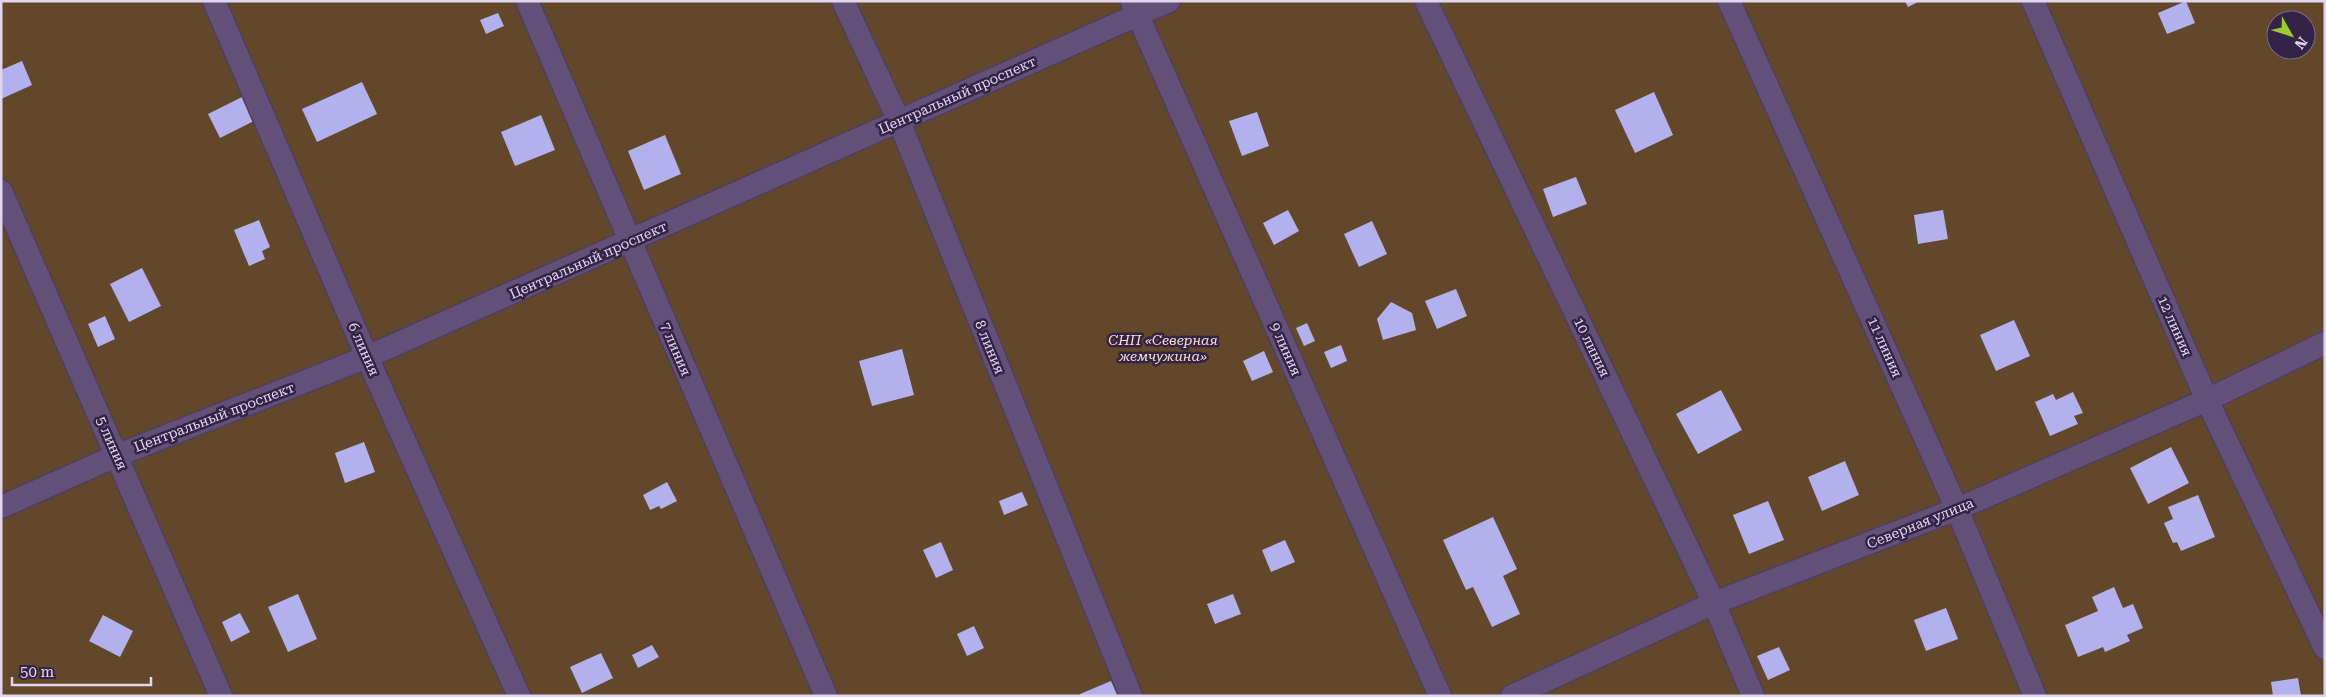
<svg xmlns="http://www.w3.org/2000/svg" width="2326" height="697" font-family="'Roboto Serif',serif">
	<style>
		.green { fill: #63472b; fill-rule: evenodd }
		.building { fill: #b2b1ed }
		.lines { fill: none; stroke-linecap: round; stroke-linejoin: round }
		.minor-casing { stroke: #4f3f5e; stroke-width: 25 }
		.minor { stroke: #635078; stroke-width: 22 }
		.labels { text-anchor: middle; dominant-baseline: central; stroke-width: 5; stroke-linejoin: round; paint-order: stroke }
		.street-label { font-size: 14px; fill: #e0d6ed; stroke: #342347 }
		.park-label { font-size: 14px; font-style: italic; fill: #fadec4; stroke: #342347 }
	</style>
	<rect width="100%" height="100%" fill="#342347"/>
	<path class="green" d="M1,1h2324v695h-2324zM2276,20h30v30h-30z"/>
	<g class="building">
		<path d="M1905,1h15l-12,6z"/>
		<path d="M2186,1l9,22 -28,11 -9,-21z"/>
		<path d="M498,13l6,13 -18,8 -6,-14z"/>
		<path d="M22,61l10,24 -31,14v-29z"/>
		<path d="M362,82l15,32 -60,28 -15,-33z"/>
		<path d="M1654,92l19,43 -38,18 -20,-43z"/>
		<path d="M244,96l12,24 -36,18 -12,-24z"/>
		<path d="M1257,112l12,34 -27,10 -13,-35z"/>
		<path d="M541,115l14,35 -40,16 -14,-34z"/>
		<path d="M665,135l16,39 -37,16 -16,-39z"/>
		<path d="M1576,177l11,27 -34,13 -10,-28z"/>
		<path d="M1288,210l11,21 -25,14 -11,-22z"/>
		<path d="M1943,210l5,29 -30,5 -4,-29z"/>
		<path d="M259,220l11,27 -8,4 3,8 -16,7 -15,-36z"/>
		<path d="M1372,221l15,33 -28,13 -15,-33z"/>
		<path d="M142,268l19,38 -32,16 -19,-38z"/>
		<path d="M1456,289l11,27 -30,13 -12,-28z"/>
		<path d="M1391,302l21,11 4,17 -33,10 -6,-21z"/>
		<path d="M105,316l10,23 -17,8 -10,-23z"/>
		<path d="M2014,320l16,36 -34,15 -16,-36z"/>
		<path d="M1307,323l8,18 -11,5 -8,-18z"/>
		<path d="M1341,345l6,16 -16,7 -7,-16z"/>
		<path d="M902,349l12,46 -42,11 -13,-45z"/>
		<path d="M1264,351l9,21 -21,9 -9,-20z"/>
		<path d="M1721,390l21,40 -44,24 -22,-40z"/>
		<path d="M2073,392l10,21 -9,3 4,8 -28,12 -15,-34 18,-8 3,6z"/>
		<path d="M364,442l11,30 -30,11 -10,-30z"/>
		<path d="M2171,447l18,36 -41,21 -18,-36z"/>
		<path d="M1845,461l14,34 -37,16 -14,-34z"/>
		<path d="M667,482l10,19 -16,8 -2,-3 -9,4 -7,-15z"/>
		<path d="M1022,492l6,13 -24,10 -5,-14z"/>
		<path d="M2198,495l17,42 -34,14 -4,-9 -4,1 -9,-20 9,-4 -5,-12z"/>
		<path d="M1768,501l16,39 -35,14 -16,-39z"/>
		<path d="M1493,517l24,52 -14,7 17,38 -28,13 -19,-40 -7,3 -23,-50z"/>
		<path d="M1285,540l10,22 -24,10 -9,-22z"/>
		<path d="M941,542l12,28 -17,8 -13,-28z"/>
		<path d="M2114,587l9,21 10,-4 10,24 -16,7 3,6 -25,11 -2,-5 -25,10 -13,-32 33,-14 -6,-14z"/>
		<path d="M298,594l19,45 -29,13 -20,-45z"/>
		<path d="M1233,594l8,20 -26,10 -8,-20z"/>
		<path d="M1946,608l12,31 -32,12 -12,-31z"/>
		<path d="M240,613l10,19 -19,10 -9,-20z"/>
		<path d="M103,615l30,16 -13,26 -31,-16z"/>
		<path d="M974,626l10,22 -17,8 -10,-22z"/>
		<path d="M652,645l7,12 -21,11 -6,-13z"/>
		<path d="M1779,647l11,23 -22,10 -11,-24z"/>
		<path d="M601,653l12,25 -31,15 -12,-26z"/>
		<path d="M2298,678l3,18h-28l-2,-14z"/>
		<path d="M1111,681l7,15h-37l-1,-2z"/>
	</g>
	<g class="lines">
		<defs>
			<g id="minor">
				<path d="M214,1l153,356 152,339"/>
				<path d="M527,1l299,695"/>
				<path d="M843,1l56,120 232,575"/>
				<path d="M1426,1l288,602 39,93"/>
				<path d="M1729,1l228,508 78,187"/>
				<path d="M2033,1l174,399 118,248"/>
				<path d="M1132,2l308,694"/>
				<path d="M1,191l220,505"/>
				<path d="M1,507l117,-52 249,-98 802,-356"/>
				<path d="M1512,696l202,-93 243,-94 250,-109 118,-57"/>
			</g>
		</defs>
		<use href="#minor" class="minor-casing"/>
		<use href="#minor" class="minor"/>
	</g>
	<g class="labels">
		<g class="street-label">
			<text transform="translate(957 95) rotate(-24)">Центральный проспект</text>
			<text transform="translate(588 260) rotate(-24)">Центральный проспект</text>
			<text transform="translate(2175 326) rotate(66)">12 линия</text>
			<text transform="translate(990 347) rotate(68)">8 линия</text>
			<text transform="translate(1592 347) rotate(64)">10 линия</text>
			<text transform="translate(1885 347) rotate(66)">11 линия</text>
			<text transform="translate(364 349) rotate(66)">6 линия</text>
			<text transform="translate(676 349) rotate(67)">7 линия</text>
			<text transform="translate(1286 349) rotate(66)">9 линия</text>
			<text transform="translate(214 417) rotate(-21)">Центральный проспект</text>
			<text transform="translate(112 443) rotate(66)">5 линия</text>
			<text transform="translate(1920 523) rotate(-22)">Северная улица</text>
		</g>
		<g class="park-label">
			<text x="1163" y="340">СНП «Северная<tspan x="1163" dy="16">жемчужина»</tspan></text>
		</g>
	</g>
	<rect width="2326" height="697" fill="none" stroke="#e0d6ed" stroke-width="5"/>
	<g transform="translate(2291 35) rotate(129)"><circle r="24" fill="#342347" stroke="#796b89"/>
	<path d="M0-4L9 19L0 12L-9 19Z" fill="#9dca2f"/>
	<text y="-8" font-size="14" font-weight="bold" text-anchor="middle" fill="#e0d6ed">N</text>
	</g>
	<path d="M12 677v8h139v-8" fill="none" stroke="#e0d6ed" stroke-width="2.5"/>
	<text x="20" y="677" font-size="15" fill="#e0d6ed" stroke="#342347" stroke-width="4" paint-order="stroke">50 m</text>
</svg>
